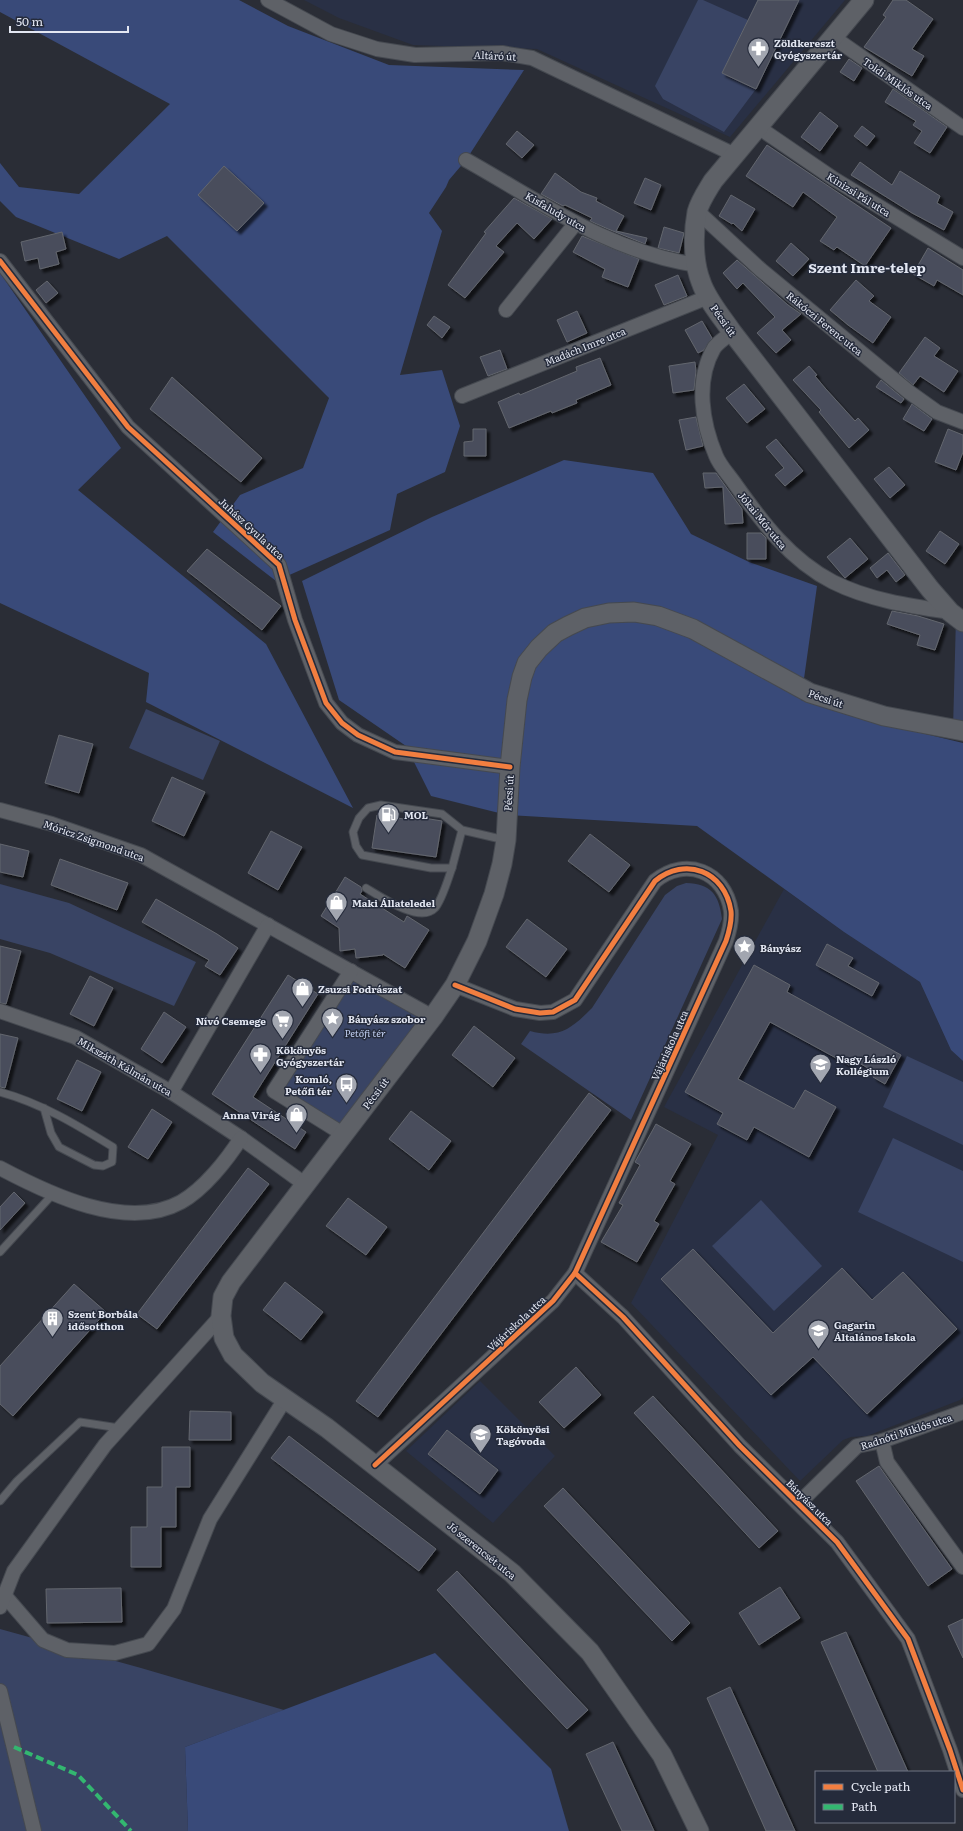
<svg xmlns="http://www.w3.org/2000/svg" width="963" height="1831" font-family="Literata,serif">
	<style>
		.built { fill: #293045 }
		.green { fill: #394464 }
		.forest { fill: #394a79 }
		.building { fill: #494e5c; stroke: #63666e; filter: url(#shadow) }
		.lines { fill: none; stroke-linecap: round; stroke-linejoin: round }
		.service-casing { stroke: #454950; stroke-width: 9 }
		.minor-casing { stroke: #454950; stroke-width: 16 }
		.secondary-casing { stroke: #454950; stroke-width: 21 }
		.service { stroke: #5e6167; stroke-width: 7 }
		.minor { stroke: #5e6167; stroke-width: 14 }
		.secondary { stroke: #5e6167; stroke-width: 19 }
		.quiet { stroke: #33b770; stroke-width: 4; stroke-dasharray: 8 4; stroke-linecap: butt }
		.cycleway-casing { stroke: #252b3b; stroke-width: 8 }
		.cycleway { stroke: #f27e40; stroke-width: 5 }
		.labels { text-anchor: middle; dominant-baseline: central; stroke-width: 3; stroke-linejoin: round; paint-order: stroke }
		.poi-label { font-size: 10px; font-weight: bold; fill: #e3e7f2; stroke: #252b3b; text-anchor: start }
		.street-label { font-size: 10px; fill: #e3e7f2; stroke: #252b3b }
		.park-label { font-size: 10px; font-style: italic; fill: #c3d1f3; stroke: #252b3b }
		.district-label { font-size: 14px; font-weight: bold; fill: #e3e7f2; stroke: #252b3b }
	</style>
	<defs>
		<filter id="shadow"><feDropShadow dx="3.5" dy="3.5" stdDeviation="1" flood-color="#0009"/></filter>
	</defs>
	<rect width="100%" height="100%" fill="#2a2d36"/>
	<g class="built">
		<path d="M304,0h541l-115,137 -193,-88 -124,-4 -74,-27z"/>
		<path d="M784,889l60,43 76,50 31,68 12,11v336l-3,3 -93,36 -16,1 -8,3 -43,41 -169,-178 87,-168 -54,-28z"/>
		<path d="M480,1381l75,75 -62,67 -87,-72z"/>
	</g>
	<g class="green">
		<path d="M698,0h5l45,20 -26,53 34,16 -32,43 -61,-33 -8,-13z"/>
		<path d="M956,617l7,5v108l-10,-1z"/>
		<path d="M146,709l74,32 -17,39 -74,-32z"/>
		<path d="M686,883c25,1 33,11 36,36l-91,201 -110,-76 9,-13c30,8 42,-3 62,-23l73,-113 12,-9z"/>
		<path d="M0,884l69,19 127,59 -22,44 -124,-53 -50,-14z"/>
		<path d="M351,971l82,46 -90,117 -69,-43z"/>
		<path d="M907,1056l56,26v63l-80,-38z"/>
		<path d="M893,1138l70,33v91l-105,-50z"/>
		<path d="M761,1200l61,66 -48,45 -62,-65z"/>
		<path d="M0,1629l141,39 143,42 -99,37 3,84h-188z"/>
	</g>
	<g class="forest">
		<path d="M0,0h239l49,26 101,39 135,5 -58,90 -17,20 -3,7 -17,26 13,18 -42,144 42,-5 18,56 -15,46 -48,22 -7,36 -114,51 -63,-49 27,-37 63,-27 26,-70 -162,-162 -48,23 -103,-42 -16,-16v-38l19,24 60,7 91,-90 -170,-92z"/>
		<path d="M0,273l121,175 -43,42 188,154 87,164 -207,-106 3,-29 -149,-70z"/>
		<path d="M564,460l89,13 38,61 58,28 68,24 -16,114 54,17 108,26v318l-12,-11 -31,-68 -76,-50 -147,-106 -190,-11 -76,-19 -25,-50 -67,-46 -37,-119 130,-64z"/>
		<path d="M435,1653l116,116 18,62h-381l-3,-84z"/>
	</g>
	<g class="building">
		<path d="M758,0h41l-43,89 -34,-16z"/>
		<path d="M893,0h13l27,19 -21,30 12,7 -12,20 -48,-29 22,-30 -3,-2z"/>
		<path d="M849,59l13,9 -8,13 -14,-9z"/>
		<path d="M893,89l54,38 -17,26 -16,-10 8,-12 -9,-6 3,-4 -31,-19z"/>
		<path d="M820,112l18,14 -18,25 -19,-14z"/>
		<path d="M862,126l13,10 -8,10 -13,-10z"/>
		<path d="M517,131l17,14 -12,13 -16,-14z"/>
		<path d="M767,145l124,83 -26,38 -28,-19 -3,3 -14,-9 17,-24 -34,-25 -10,15 -47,-31z"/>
		<path d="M860,162l32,23 8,-14 40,25 -3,7 16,9 -9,18 -32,-17 -61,-38z"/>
		<path d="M224,166l40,37 -27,28 -39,-36z"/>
		<path d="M555,173l26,19 16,6 -1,3 28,15 -8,15 31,7 -2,6 -37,-15 -18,-8 2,-3 -27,-13 -2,1 -22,-12z"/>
		<path d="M645,178l16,7 -10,25 -17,-7z"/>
		<path d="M731,195l24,14 -13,22 -9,-8 -1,1 -13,-8z"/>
		<path d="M514,198l38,21 -18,20 -17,-16 -21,23 8,6 -39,46 -17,-13 38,-52 -2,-1z"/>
		<path d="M664,227l20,6 -5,20 -21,-5z"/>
		<path d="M62,232l4,17 -10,3 3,12 -19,5 -2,-11 -13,3 -4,-19z"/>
		<path d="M582,236l57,23 -11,28 -26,-10 3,-8 -32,-17z"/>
		<path d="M791,243l18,16 -16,17 -17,-15z"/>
		<path d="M928,248l35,22v25l-26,-15 -3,6 -21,-12z"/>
		<path d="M737,260l51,45 13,9 -19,16 9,10 -15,13 -19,-20 18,-16 -32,-34 -6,6 -14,-16z"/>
		<path d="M678,275l9,21 -23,9 -9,-20z"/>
		<path d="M856,280l18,16 -5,5 22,16 -18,26 -25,-18 -18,-15z"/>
		<path d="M47,281l11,12 -12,10 -10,-13z"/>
		<path d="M577,311l10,22 -20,9 -10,-22z"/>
		<path d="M434,316l16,11 -8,11 -15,-13z"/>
		<path d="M702,321l10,17 -8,12 -6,3 -13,-23z"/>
		<path d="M925,337l15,11 -6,8 24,15 -14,21 -24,-16 -7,9 -14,-12z"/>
		<path d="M500,350l7,19 -19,7 -8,-19z"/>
		<path d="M600,358l11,27 -35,15 1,3 -25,10 -1,-2 -42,17 -11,-26 21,-9 1,2 57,-24 -1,-4z"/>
		<path d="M695,362l1,9 -2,19 -21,3 -4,-27z"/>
		<path d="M809,366l8,9 -2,1 10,12 30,33 3,-3 11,12 -20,18 -30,-36 2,-2 -28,-30z"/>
		<path d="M172,377l90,81 -21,24 -91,-73z"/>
		<path d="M881,380l23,19 -3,4 -25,-16z"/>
		<path d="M744,384l21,25 -18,14 -21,-25z"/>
		<path d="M912,404l20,15 -8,12 -21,-12z"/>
		<path d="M696,417l7,29 -17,4 -7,-30z"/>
		<path d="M473,429h13v27h-22v-14l9,-1z"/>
		<path d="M948,429l15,6v17l-7,18 -21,-8z"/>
		<path d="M776,439l27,32 -18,15 -10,-11 9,-7 -18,-21z"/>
		<path d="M889,467l16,18 -15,13 -16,-19z"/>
		<path d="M703,473h13l26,36 1,14 -18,1 -2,-37 -18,1z"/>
		<path d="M940,531l19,13 -14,20 -19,-13z"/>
		<path d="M747,533h14l5,5v21h-19z"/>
		<path d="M850,538l18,21 -23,19 -18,-21z"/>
		<path d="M207,549l74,57 -19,24 -75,-59z"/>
		<path d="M888,553l17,22 -9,7 -9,-12 -10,8 -7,-10z"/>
		<path d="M892,611l26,5 26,8 -9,26 -18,-5 3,-10 -33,-11z"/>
		<path d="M59,735l34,9 -14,49 -34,-10z"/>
		<path d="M172,777l33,15 -21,44 -32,-15z"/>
		<path d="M377,815l27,4 1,-4 37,6 -6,36 -64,-9z"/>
		<path d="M271,831l31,16 -24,43 -30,-17z"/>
		<path d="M590,834l40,31 -21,27 -41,-31z"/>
		<path d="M0,844l29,7 -6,26 -23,-5z"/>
		<path d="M60,859l68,24 -11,27 -66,-25z"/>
		<path d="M345,877l16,10 1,4 -2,3 44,28 3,-6 22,14 -24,38 -22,-14v1l-27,3 -1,-9 -15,2 -1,-23 -18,-12z"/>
		<path d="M156,899l61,35 21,14 -18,27 -15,-9 4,-6 -67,-38z"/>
		<path d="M527,919l40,30 -21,28 -40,-30z"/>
		<path d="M827,944l26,14 -5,8 31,17 -7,13 -56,-31z"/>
		<path d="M0,946l21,5 -15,53 -6,-1z"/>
		<path d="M754,965l36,20 -3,7 114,63 -16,29 -12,-7 2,-5 -23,-13 -3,6 -79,-43 -32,57 56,30 11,-19 31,17 -27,50 -55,-30 -7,13 -30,-16 6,-11 -38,-21z"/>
		<path d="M288,975l30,19 -65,103 53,35 -11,17 -83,-55z"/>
		<path d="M90,976l23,12 -19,38 -24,-12z"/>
		<path d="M164,1012l22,15 -24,36 -21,-14z"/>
		<path d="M474,1026l41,32 -22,29 -41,-32z"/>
		<path d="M0,1034l18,4 -13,50 -5,-1z"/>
		<path d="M77,1060l24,12 -19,39 -25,-12z"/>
		<path d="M589,1093l22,17 -233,307 -22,-16z"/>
		<path d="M152,1109l20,13 -24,37 -20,-12z"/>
		<path d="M411,1111l40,30 -22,29 -40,-31z"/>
		<path d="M656,1124l35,20 -21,37 5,3 -21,37 5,3 -22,38 -36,-20 22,-37 -4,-2 21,-38 -5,-3z"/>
		<path d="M248,1168l21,16 -112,145 -20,-15z"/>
		<path d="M14,1192l11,11 -25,27v-23z"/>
		<path d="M348,1198l39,29 -21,28 -40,-29z"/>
		<path d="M693,1249l80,84 69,-65 30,32 31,-28 54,57 -90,85 -54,-57 -42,38 -110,-116z"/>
		<path d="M285,1282l38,30 -22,28 -38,-30z"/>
		<path d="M74,1284l32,28 -93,104 -13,-12v-38z"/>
		<path d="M576,1367l25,28 -37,33 -25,-26z"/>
		<path d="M653,1396l125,135 -19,17 -125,-135z"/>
		<path d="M190,1411l41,1v28h-42z"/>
		<path d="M447,1430l51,40 -18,24 -52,-40z"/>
		<path d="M289,1436l147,113 -17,22 -148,-113z"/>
		<path d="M162,1447h28v40h-14v40h-15v40h-30v-40h16v-40h15z"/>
		<path d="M879,1466l73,103 -24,17 -72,-105z"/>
		<path d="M563,1488l127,135 -18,18 -128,-135z"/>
		<path d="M457,1571l131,139 -21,19 -130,-139z"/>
		<path d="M780,1587l20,31 -41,27 -20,-32z"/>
		<path d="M121,1588l1,34 -75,1 -1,-34z"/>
		<path d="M963,1619v39l-15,-32z"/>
		<path d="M846,1632l62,140h-30l-57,-130z"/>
		<path d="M730,1687l65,144h-29l-59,-133z"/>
		<path d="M613,1742l41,89h-32l-36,-77z"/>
	</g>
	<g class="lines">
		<defs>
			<g id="service">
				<path d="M462,830l-10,38h-21l-69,-13 -6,-9 -3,-14 6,-14 9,-10 13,-3 61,9 20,16 43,10"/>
				<path d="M366,888c15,9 54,36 69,20 7,-8 13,-29 17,-40"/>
				<path d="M0,1092c41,11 77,33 113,55l-1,15 -9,4 -9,-1 -35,-18 -8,-14 -7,-25"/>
				<path d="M0,1252l53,-58"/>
				<path d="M0,1501l17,-20 63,-59 39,6"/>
			</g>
			<g id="minor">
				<path d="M268,0l63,34 46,15 38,6 87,-2 30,5 203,97"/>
				<path d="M833,37l130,91"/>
				<path d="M758,127l76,52 129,79"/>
				<path d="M466,160c75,42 143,92 231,105"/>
				<path d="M697,211l64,59 148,122 28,20 26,10"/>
				<path d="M0,261l128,166 151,138 16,55 31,83 16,20 16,12 37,17 115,15"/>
				<path d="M506,310l69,-86"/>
				<path d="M732,332c-5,5 -14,10 -18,16 -19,33 -12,75 2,108 4,10 13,19 19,28 27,38 55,76 98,98 36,18 77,24 117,30"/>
				<path d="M462,396l246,-99"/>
				<path d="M0,810l52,14 89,31 292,162"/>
				<path d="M0,1011l75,26 96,55 70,46 65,47"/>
				<path d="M171,1092l97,-167"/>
				<path d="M343,1134l-69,-43 77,-120"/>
				<path d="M0,1168c49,26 127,64 181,34 23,-13 46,-42 60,-64"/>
				<path d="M575,1273l48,44 117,129 97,96 71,97 42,111 13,40"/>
				<path d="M882,1441l5,21 76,105"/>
				<path d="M375,1465l178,-164 22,-28 151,-332c3,-9 6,-20 5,-30 -6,-40 -46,-55 -76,-30l-80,119 -22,12 -13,1 -25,-4 -60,-24"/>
				<path d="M799,1503l58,-57 25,-5 81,-29"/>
				<path d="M5,1596l38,44 24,10 48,3 33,-9 26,-35 36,-90 75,-120"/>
				<path d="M0,1607l14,-36 91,-126 116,-129"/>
				<path d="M0,1691l34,140"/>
			</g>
			<g id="secondary">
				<path d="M864,0l-151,181c-6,10 -13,20 -16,31 -4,21 -4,50 4,70 6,18 21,35 31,50l198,257 20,23 13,10"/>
				<path d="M699,1831l-37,-76 -72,-103 -78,-79 -185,-145 -65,-45 -29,-28 -9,-17 -3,-22 2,-19 8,-15 202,-265 22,-32 22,-44 17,-47 8,-30 4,-24 4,-73 7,-67 5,-23 5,-14 12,-15 16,-15 13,-7 17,-8 24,-5 25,-1 24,4 35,13 117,64 74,23 79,15"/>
			</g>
		</defs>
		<use href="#service" class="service-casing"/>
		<use href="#minor" class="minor-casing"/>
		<use href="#secondary" class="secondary-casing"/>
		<use href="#service" class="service"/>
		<use href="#minor" class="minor"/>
		<use href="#secondary" class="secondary"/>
		<path class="quiet" d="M14,1747l64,28 53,56"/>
		<defs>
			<g id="cycleway">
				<path d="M0,261l128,166 151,138 16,55 31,83 16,20 16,12 37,17 115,15"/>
				<path d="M575,1273l48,44 117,129 97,96 71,97 42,111 13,40"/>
				<path d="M375,1465l178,-164 22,-28 151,-332c3,-9 6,-20 5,-30 -6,-40 -46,-55 -76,-30l-80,119 -22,12 -13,1 -25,-4 -60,-24"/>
			</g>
		</defs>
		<use href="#cycleway" class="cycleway-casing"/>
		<use href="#cycleway" class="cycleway"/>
	</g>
	<defs>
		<symbol id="pharmacy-pin" viewBox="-11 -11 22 30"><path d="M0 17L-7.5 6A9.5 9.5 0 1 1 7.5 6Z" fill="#a2a6b0" stroke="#252b3b"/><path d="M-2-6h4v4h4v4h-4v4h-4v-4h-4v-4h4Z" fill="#fff"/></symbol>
		<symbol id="fuel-pin" viewBox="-11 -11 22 30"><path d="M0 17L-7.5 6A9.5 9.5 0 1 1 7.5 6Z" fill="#a2a6b0" stroke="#252b3b"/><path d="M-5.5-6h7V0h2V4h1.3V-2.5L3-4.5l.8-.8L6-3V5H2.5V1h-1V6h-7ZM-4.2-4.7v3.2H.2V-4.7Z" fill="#fff"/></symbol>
		<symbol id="shop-pin" viewBox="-11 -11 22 30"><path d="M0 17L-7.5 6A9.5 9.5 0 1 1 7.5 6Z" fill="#a2a6b0" stroke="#252b3b"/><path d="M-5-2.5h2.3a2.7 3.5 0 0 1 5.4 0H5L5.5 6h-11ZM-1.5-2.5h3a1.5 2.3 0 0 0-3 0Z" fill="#fff"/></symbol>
		<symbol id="sight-pin" viewBox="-11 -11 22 30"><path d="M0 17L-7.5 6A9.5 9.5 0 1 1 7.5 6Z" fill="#a2a6b0" stroke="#252b3b"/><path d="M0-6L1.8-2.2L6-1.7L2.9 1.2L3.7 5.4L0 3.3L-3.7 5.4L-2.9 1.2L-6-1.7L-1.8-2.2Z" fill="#fff"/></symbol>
		<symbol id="supermarket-pin" viewBox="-11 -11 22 30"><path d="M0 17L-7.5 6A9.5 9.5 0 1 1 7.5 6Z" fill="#a2a6b0" stroke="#252b3b"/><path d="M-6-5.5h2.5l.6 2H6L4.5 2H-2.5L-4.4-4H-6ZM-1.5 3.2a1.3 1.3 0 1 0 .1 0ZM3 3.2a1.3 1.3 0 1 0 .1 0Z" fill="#fff"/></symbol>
		<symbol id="school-pin" viewBox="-11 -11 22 30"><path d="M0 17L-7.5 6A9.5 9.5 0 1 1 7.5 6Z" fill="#a2a6b0" stroke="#252b3b"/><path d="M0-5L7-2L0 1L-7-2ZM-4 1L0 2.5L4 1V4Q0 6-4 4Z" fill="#fff"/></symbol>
		<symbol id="bus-pin" viewBox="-11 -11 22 30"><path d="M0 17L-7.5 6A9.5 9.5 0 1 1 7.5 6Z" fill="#a2a6b0" stroke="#252b3b"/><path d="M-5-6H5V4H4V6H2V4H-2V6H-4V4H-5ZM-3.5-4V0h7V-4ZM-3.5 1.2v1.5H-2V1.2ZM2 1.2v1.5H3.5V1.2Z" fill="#fff"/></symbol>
		<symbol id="building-pin" viewBox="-11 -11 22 30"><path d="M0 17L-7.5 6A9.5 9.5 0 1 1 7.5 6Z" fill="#a2a6b0" stroke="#252b3b"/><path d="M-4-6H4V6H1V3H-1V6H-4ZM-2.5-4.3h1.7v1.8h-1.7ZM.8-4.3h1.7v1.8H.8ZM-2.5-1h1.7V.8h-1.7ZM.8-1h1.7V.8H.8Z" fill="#fff"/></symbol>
	</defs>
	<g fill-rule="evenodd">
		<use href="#pharmacy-pin" x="746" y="36" width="25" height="34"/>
		<use href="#fuel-pin" x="376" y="802" width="25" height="34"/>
		<use href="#shop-pin" x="324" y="890" width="25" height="34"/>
		<use href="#sight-pin" x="732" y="934" width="25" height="34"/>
		<use href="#shop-pin" x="290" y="976" width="25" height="34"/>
		<use href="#sight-pin" x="320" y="1006" width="25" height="34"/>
		<use href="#supermarket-pin" x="270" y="1008" width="25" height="34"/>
		<use href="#pharmacy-pin" x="248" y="1042" width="25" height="34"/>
		<use href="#school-pin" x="808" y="1052" width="25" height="34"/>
		<use href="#bus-pin" x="334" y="1072" width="25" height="34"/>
		<use href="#shop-pin" x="284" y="1102" width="25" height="34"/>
		<use href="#building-pin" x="40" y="1306" width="25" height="34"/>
		<use href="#school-pin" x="806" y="1318" width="25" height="34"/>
		<use href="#school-pin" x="468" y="1422" width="25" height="34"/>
	</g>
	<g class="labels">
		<g class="poi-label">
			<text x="774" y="42">Zöldkereszt<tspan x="774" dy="12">Gyógyszertár</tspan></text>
			<text x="404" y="814">MOL</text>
			<text x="352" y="902">Maki Állateledel</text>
			<text x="760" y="947">Bányász</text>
			<text x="318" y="988">Zsuzsi Fodrászat</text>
			<text x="348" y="1018">Bányász szobor</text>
			<text x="266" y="1020" text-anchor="end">Nívó Csemege</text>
			<text x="276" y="1049">Kökönyös<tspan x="276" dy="12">Gyógyszertár</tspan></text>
			<text x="836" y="1058">Nagy László<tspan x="836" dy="12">Kollégium</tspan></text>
			<text x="332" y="1078" text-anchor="end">Komló,<tspan x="332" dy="12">Petőfi tér</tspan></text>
			<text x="280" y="1114" text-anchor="end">Anna Virág</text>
			<text x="68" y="1313">Szent Borbála<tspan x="68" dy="12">idősotthon</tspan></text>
			<text x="834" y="1324">Gagarin<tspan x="834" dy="12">Általános Iskola</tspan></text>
			<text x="496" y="1428">Kökönyösi<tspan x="496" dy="12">Tagóvoda</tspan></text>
		</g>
		<g class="street-label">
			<text transform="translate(495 55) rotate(3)">Altáró út</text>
			<text transform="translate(898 83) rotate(35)">Toldi Miklós utca</text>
			<text transform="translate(859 194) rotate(32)">Kinizsi Pál utca</text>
			<text transform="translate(556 211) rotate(30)">Kisfaludy utca</text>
			<text transform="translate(724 320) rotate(55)">Pécsi út</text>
			<text transform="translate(825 323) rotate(39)">Rákóczi Ferenc utca</text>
			<text transform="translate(585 346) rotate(-22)">Madách Imre utca</text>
			<text transform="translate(763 520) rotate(51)">Jókai Mór utca</text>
			<text transform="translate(252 528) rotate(43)">Juhász Gyula utca</text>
			<text transform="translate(826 698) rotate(19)">Pécsi út</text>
			<text transform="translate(508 793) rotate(-86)">Pécsi út</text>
			<text transform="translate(94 840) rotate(19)">Móricz Zsigmond utca</text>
			<text transform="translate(669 1045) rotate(-66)">Vájáriskola utca</text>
			<text transform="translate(125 1066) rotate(30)">Mikszáth Kálmán utca</text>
			<text transform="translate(375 1093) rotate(-53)">Pécsi út</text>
			<text transform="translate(516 1323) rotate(-43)">Vájáriskola utca</text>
			<text transform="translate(906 1431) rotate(-18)">Radnóti Miklós utca</text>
			<text transform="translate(810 1502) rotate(45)">Bányász utca</text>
			<text transform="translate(482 1550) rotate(39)">Jó szerencsét utca</text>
		</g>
		<g class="park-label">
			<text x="365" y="1032">Petőfi tér</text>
		</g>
		<g class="district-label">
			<text x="867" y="267">Szent Imre-telep</text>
		</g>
	</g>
	<rect x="815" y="1771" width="140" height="52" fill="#252b3b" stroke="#717684"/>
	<rect x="823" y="1784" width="20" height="6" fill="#f27e40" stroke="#717684"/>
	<text x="851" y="1791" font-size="12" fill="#e3e7f2">Cycle path</text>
	<rect x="823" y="1804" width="20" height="6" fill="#33b770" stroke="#717684"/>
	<text x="851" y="1811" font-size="12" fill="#e3e7f2">Path</text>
	<path d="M10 26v6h118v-6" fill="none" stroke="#e3e7f2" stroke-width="2"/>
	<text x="16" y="26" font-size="12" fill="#e3e7f2" stroke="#252b3b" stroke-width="3" paint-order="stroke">50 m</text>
</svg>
